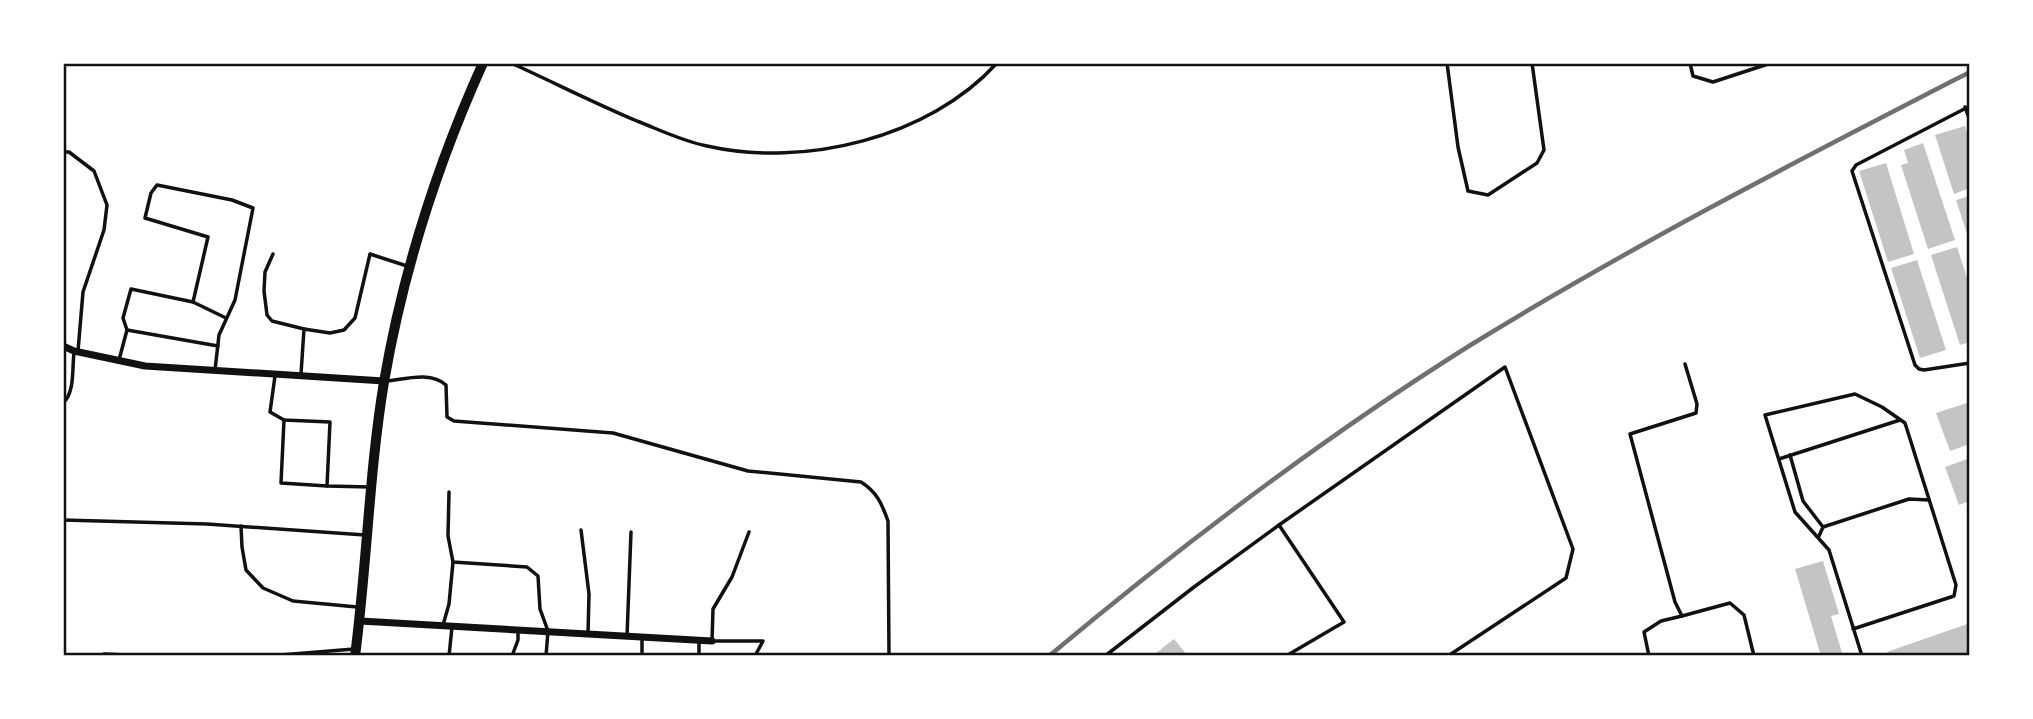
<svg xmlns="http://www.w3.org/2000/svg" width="2033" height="719" font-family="'Open Sans',sans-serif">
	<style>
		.building { fill: #c4c4c4 }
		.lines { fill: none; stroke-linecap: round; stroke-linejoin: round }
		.service { stroke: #111; stroke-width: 3.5 }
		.minor { stroke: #111; stroke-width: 7 }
		.secondary { stroke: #111; stroke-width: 10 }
		.rail { stroke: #707070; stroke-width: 4.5 }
		.neatline { fill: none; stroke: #111; stroke-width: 2.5 }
	</style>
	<rect width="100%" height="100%" fill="#fff"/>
	<g class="building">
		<path d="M1965,126l5,16v46l-16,6 -19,-59z"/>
		<path d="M1923,143l32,97 -27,9 -27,-84 7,-2 -4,-13z"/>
		<path d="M1886,163l28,91 -26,8 -29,-91z"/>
		<path d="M1970,196v44h-1l-13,-40z"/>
		<path d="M1957,247l13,40v55l-10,3 -29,-90z"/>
		<path d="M1917,260l29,90 -26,8 -29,-90z"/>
		<path d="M1970,402v42l-20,7 -14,-38z"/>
		<path d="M1970,458v43l-11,4 -14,-38z"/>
		<path d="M1823,561l16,53 -8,2 12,40h-22l-26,-87z"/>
		<path d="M1970,623v33h-81l-2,-4z"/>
		<path d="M1174,639l14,17h-36z"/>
	</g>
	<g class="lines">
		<g class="service">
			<path d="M511,63c42,19 83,40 126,58 23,9 45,20 70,25 97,22 222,-8 290,-83"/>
			<path d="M1447,63l11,84 10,44 20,4 49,-32 7,-13 -12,-87"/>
			<path d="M1690,63l3,13 20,6 58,-19"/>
			<path d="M1970,106l-114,59 -4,6 63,194 4,4 5,1 46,-7"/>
			<path d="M1965,107l5,14"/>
			<path d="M63,152h6l25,19 13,34 -3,25 -21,62 -5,59"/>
			<path d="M273,254l-8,18 -1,19 3,24 5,6 32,8"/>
			<path d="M193,302l33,16"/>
			<path d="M127,330l91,16"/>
			<path d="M119,360l8,-30 -4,-12 8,-29 62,13 15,-65 -63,-19 6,-25 6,-8 75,15 21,8 -18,92 -16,35 -4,35"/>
			<path d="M1685,364l12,40 -1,9 -66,21 45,168 7,14 48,-13 14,12 10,41"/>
			<path d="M301,374l3,-45 26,4 14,-3 11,-12 15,-64 37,12"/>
			<path d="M275,376l-5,36 14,8 46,2 -3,64 43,1"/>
			<path d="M387,381c18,-2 44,-10 59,4l1,32 7,4 159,12 135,38 113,11c16,10 21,22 27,39l1,135"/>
			<path d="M63,403c12,-10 9,-35 11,-50"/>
			<path d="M284,420l-3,63 46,3"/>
			<path d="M1790,455l13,46 20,26"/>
			<path d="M1779,459l121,-39"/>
			<path d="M449,492l-1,44 5,26 74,5 11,9 2,33 8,22 -2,25"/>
			<path d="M63,520l144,4 158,11"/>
			<path d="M1279,525l226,-158 68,182 -7,29 -118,78"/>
			<path d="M241,526l1,21 4,23 17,18 30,13 64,6"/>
			<path d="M581,530l8,64 -1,40"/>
			<path d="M749,532l-17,45 -19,32 -1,32h51l-8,15"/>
			<path d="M1819,536l4,-9 86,-28 20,1"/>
			<path d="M443,625l6,-21 4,-42"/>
			<path d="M1853,629l101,-33 2,-11 -51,-162 -23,-16 -27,-13 -90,21 30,97 34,38 33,106"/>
			<path d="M627,636l4,-104"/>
			<path d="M642,639v17"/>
			<path d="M104,654l48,2"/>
			<path d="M268,656l86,-7"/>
			<path d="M449,656l3,-29"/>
			<path d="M512,656l6,-16v-9"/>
			<path d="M699,656v-14"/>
			<path d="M1105,656l89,-69 85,-62 65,97 -58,34"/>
			<path d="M1649,656l-5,-24 17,-11 21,-5"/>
		</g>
		<g class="minor">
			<path d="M63,346l11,5 71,15 239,15"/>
			<path d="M360,621l352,20"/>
		</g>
		<path class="secondary" d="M355,656c12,-91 14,-184 29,-274 19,-111 53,-217 99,-319"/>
		<path class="rail" d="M1049,656c134,-112 272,-217 420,-310 162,-100 332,-187 501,-274"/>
	</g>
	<rect width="2033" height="719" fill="none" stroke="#ffffff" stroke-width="130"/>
	<rect x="65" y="65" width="1903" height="589" class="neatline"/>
</svg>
